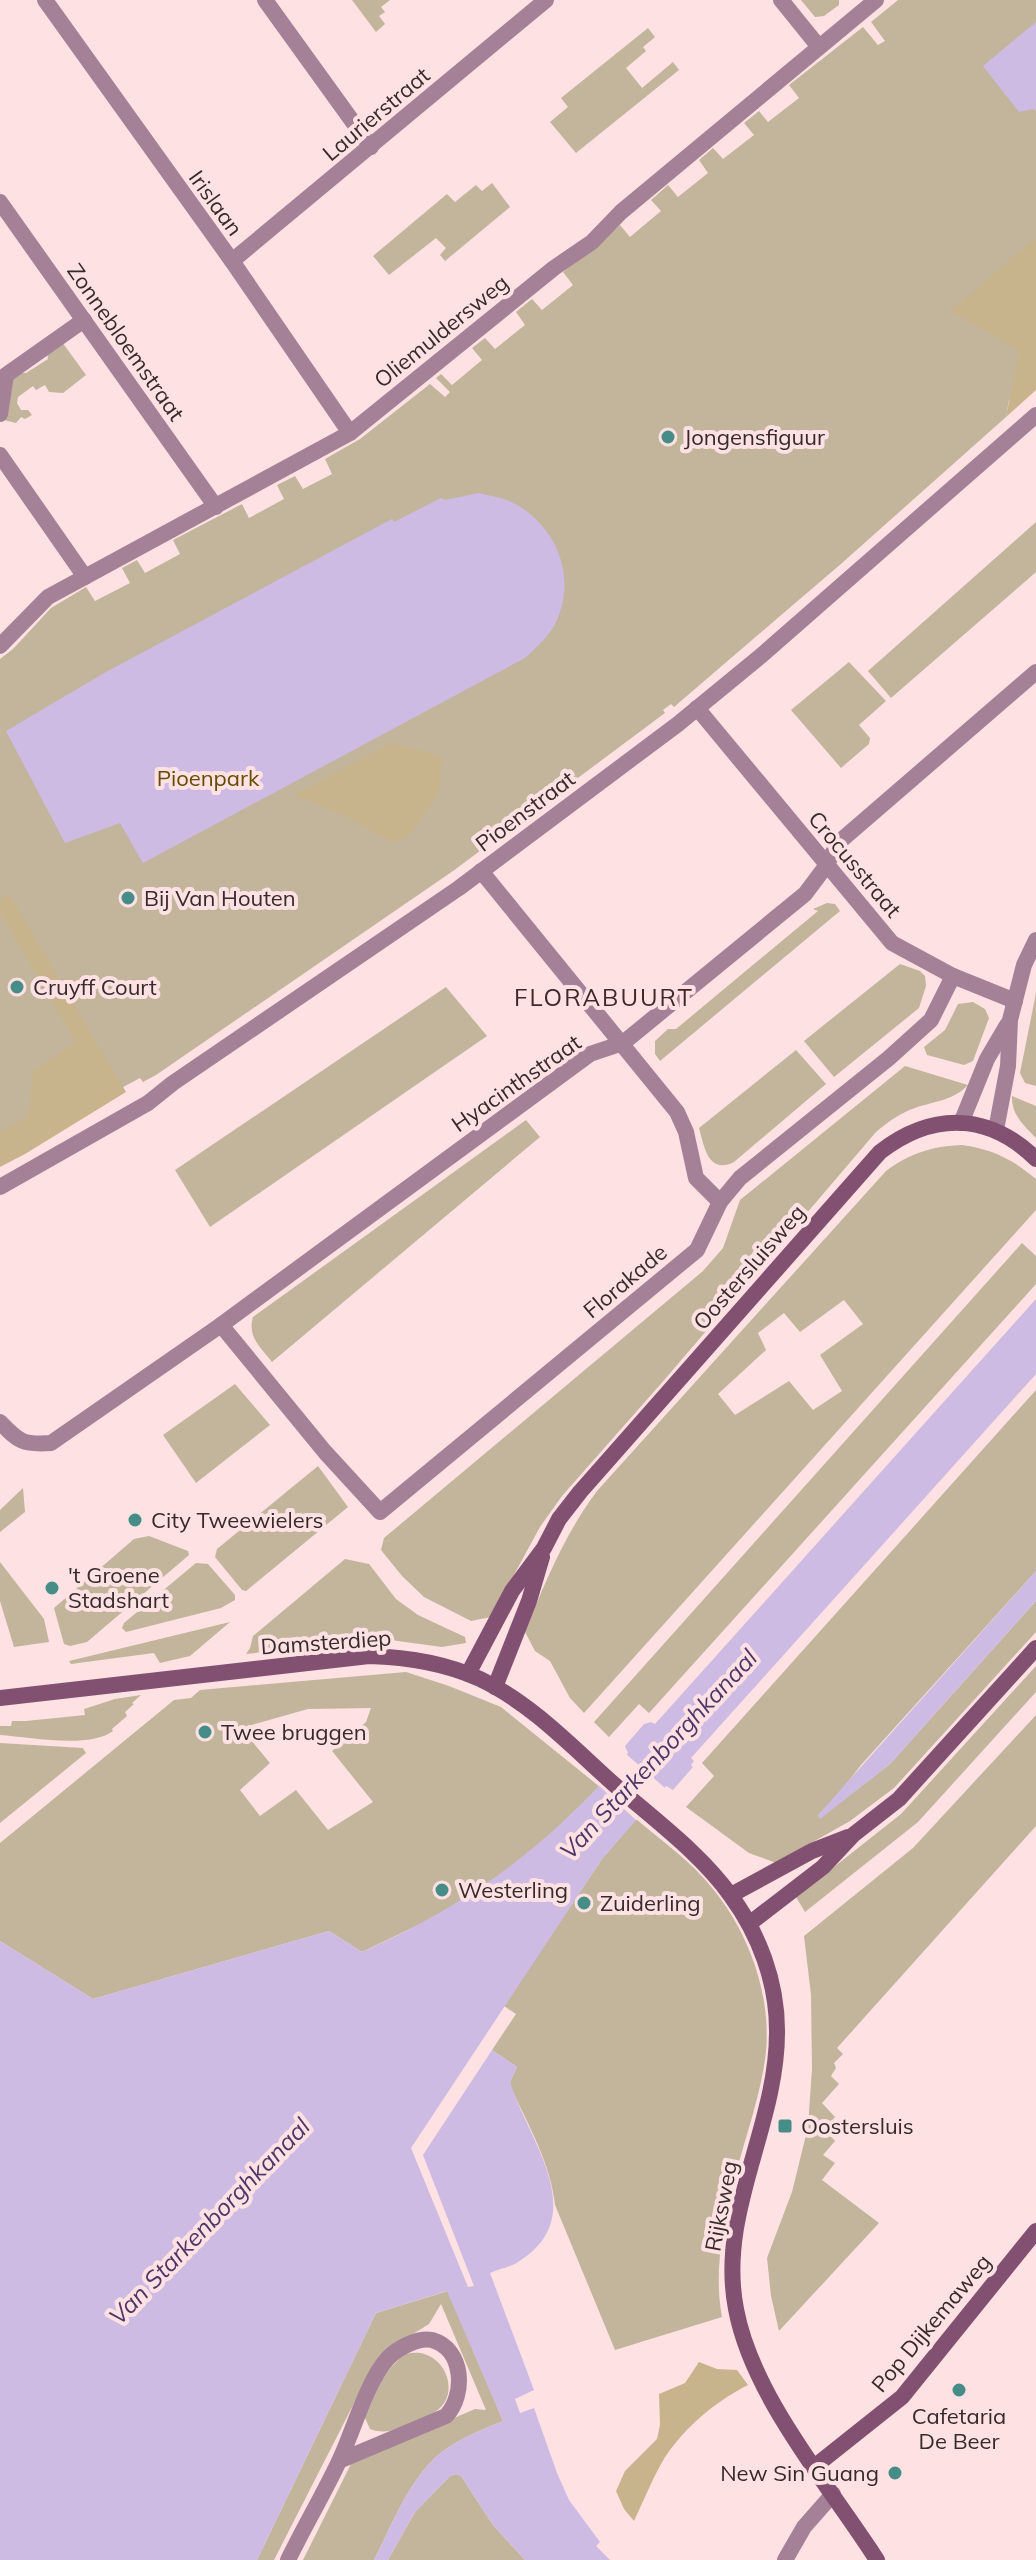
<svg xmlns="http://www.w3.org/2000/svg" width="1036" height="2560" font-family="Mulish,sans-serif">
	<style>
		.green { fill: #c2b59c; fill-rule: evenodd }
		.forest { fill: #c8b48c }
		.water { fill: #cebbe4 }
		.pier { fill: #fee1e2 }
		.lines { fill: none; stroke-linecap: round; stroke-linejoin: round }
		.street { stroke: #a58198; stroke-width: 16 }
		.secondary { stroke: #825071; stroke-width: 16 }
		.poi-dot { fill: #468d88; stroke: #fee1e2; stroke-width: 3 }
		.labels { text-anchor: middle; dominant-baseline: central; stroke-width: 8; stroke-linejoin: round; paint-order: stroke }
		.street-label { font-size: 22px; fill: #372a2b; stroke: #fee1e2 }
		.poi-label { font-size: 22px; fill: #372a2b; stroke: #fee1e2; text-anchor: start }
		.park-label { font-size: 22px; fill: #664b00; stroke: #fee1e2 }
		.neighbourhood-label { font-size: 24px; letter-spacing: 2px; fill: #422729; stroke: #fee1e2 }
		.water-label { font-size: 24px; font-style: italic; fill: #4f3669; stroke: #fee1e2 }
	</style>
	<rect width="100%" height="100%" fill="#fee1e2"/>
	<g class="green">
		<path d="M352,0h38l-9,7 4,5 -6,4 6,8 -9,8z"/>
		<path d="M801,0h38v5l-15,11 -9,1z"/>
		<path d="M898,0h138v376l-27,24 -3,17 -164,146 -168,144 -3,-3 -8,6 2,3 -212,158 -297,204 -13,7 -3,-4 -140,75v-494l13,-10 38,-41 35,-21 9,14 35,-18 -8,-15 15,-8 8,13 35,-19 -7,-14 69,-36 7,14 35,-19 -7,-14 18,-9 8,13 29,-15 -7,-15 35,-20 70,-55 15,13 5,-5 -14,-14 5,-4 11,11 30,-25 -10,-12 13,-10 10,11 30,-24 -9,-13 16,-13 10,11 31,-25 -10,-13 57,-47 10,12 31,-26 -10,-11 17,-15 10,12 30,-24 -9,-13 14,-12 10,11 31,-24 -10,-12 15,-12 9,11 31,-24 -10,-13 74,-58 15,18 7,-4 -14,-19z"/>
		<path d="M648,28l7,9 -12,10 3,4 -20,17 16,20 31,-26 6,8 -103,83 -26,-31 18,-15 -7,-9z"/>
		<path d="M492,183l18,24 -65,54 -5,-6 6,-7 -10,-10 -47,37 -16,-19 74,-62 8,8 21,-17 6,6z"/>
		<path d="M62,342l24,33 -23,18 -14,-1 -4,-7 -9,5 -3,-4 -15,11 -1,6 4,7h7l4,5 -7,4 -4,-2 -5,6 -12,-3 8,-43 6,-4h8l22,-14 -1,-7z"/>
		<path d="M1036,522v50l-145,126 -23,-27z"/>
		<path d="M849,662l37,39 -27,24 11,13 -1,6 -28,24 -50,-58z"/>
		<path d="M827,903l8,1 5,7 -180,150 -5,-7v-13l13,-12h8l142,-118 -5,-2z"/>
		<path d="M900,964l20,7 5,5 1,10 -7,22 -85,69 -30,-36z"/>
		<path d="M446,987l41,49 -277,191 -35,-57z"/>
		<path d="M1036,993v93l-11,-3 -5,-10z"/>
		<path d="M973,1002l12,7 4,9 -16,43 -9,4 -37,-10 -3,-8 21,-17 13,-26z"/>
		<path d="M796,1050l30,34 -92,78c-26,13 -30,-16 -35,-34z"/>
		<path d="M905,1066l63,19c-15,16 -34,16 -53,23 -15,5 -27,14 -39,24l-210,246 -104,118 -22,31 -49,90 -20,4 -47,-24 -22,-21 -21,-26 3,-12 319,-267 20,-23 17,-48z"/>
		<path d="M1012,1096l24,10v32c-12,-12 -25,-24 -24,-42z"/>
		<path d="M526,1120l14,17 -268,225c-11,-14 -25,-25 -19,-45z"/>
		<path d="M962,1145c31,4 51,15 74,34v31l-452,503 -14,-15 -20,-37 -15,-10 -10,-19c20,-50 40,-98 72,-141l289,-320c24,-18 47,-25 76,-26zM844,1300l19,24 -43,31 22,36 -29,19 -24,-29 -54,34 -17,-21 48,-44 -8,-17 26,-20 16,19z"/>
		<path d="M1022,1243l14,13v28l-387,429 -10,-9 -30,33 -15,-15z"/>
		<path d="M235,1384l35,41 -74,58 -33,-48z"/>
		<path d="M1036,1390v181l-175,194 -41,53 70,-54 146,-163v31l-142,156 -44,33 -74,42 -27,-10 -63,-46 28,-31 -12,-13z"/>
		<path d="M318,1466l30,41 -102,84 -4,-1 -27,-33 2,-8z"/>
		<path d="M23,1488l2,24 -25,20v-22z"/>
		<path d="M149,1536l39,15 1,4 -102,87 -17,4 -6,-2 -10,-36 80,-69z"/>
		<path d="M345,1559l24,5 27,35 22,16 47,22 1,6 -24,4 -59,-8 -137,15 4,-6 3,-12z"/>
		<path d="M0,1562l44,57 5,23 -35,5 -14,-46z"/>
		<path d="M196,1563l12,1 27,31v5l-14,8 -95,24 -4,-4 2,-5z"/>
		<path d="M230,1622l-40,34 -30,7 -6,-10 -83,11 -2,-3z"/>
		<path d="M1036,1666v26l-118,130 -113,90 -9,-15 105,-83z"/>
		<path d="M406,1672l43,14 52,21 99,80 -42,42 -45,37 -74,49 -77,37 -33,-21 -236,68 -93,-58v-98l174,-143 17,-2 9,-8zM371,1708l-5,14 -34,29 41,51 -45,28 -32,-40 -36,26 -20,-26 30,-27 -29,-35 67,-19z"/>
		<path d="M141,1695l-9,8 2,1 -9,8 2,4 -15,13 1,2c-24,18 -84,6 -113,4v-9h11l1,-5h14l59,-6 -1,-6 31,-10z"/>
		<path d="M1036,1715v111l-199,222 6,6 -9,9 2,5 -5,8 8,8 -17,19 13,14 -10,12 10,12 -12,14 12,8 -13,17 57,43 -100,108 -8,-35 -4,-38 25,-66 16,-65 4,-58 -1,-74 -7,-59 109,-88z"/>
		<path d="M0,1743l83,5 3,5 -86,70z"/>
		<path d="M636,1819c26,22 56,43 77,70 39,48 62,116 51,177 -7,42 -23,83 -32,124 -10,42 -18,84 -10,127l-107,33 -60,-145c-4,-40 -26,-79 -43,-115l-2,-8 7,-15 -25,-17 24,-36 -12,-8 98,-147z"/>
		<path d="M448,2291l55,130c-19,8 -40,16 -57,28 -34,23 -54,76 -72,111h-71l49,-98 123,-53 11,1 -45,-106 -12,20 -40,25 -16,17 -99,194h-17l119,-247z"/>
		<path d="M406,2354c5,-1 12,-2 18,0 23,6 34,39 15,55 -7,6 -19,10 -28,14 -14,6 -25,12 -41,6l-5,-11c11,-24 18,-49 41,-64z"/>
		<path d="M456,2474l5,2 32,49 32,35h-137l27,-48 35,-36z"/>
	</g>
	<g class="forest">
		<path d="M1036,238v152l-30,27 13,-66 -69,-40z"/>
		<path d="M392,743l50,13 -3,37 -29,42 -17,8 -48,-27 -51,-21z"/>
		<path d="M10,895l116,197 -101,62 -25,13v-35l28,-16 5,-44 42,-30 -75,-130v-13z"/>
		<path d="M699,2362l18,7 20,1 11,15c-34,17 -68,46 -87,79 -10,18 -18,38 -27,57l-10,-12 -8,-18 9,-20 32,-32 3,-14 -1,-31 26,-11z"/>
	</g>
	<g class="water">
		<path d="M1036,22v89l-2,-2 -15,3 -36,-46z"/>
		<path d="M479,493c10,3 21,4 30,8 43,19 67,69 50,114 -6,18 -21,31 -34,43l-382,205 -23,-40 -55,20 -59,-112 100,-59 286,-153 2,3 47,-24 4,2z"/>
		<path d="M1036,1299v75l-345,384 3,3 -3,4 2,2 -20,23 -7,-4 -64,73 -191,289 57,139 6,-1 -51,-131 69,-105 25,17 -7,15c18,58 83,134 8,180 -7,5 -19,7 -28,11l44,117 -19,9 5,14 14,-5 23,65 12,27 31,42 -4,4 14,14h-85l-32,-35 -32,-49 -5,-2 -6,2 -35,36 -27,48h-14c18,-35 38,-88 72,-111 17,-12 38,-20 57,-28l-56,-130 -71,22 -119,247h-257v-619l93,58 236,-68 33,21c110,-49 189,-108 266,-199l-3,-7 19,-22 7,-2 4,2z"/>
		<path d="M1036,1571v30l-146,163 -70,55 -2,-4z"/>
	</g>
	<path class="pier" d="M625,1753l40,35 -29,32 -39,-36z"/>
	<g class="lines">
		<g class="street">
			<path d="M45,0l187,261 118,172"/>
			<path d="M265,0l106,147"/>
			<path d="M781,0l38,47"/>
			<path d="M0,202l216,305"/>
			<path d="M232,261l314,-261"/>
			<path d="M0,414l6,-39 78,-55"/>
			<path d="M0,455l85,122"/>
			<path d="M0,646l48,-49 302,-164 204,-165 38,-26 29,-30 255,-212"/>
			<path d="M697,708l195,235 61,33 62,25"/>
			<path d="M481,871l196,241 9,20 10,46 24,24"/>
			<path d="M961,1123l26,-64 20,-34"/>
			<path d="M996,1130l12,-64 2,-46 14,-55 12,-25"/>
			<path d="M0,1187l148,-84 25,-20 286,-195 219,-164 84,-69 274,-240"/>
			<path d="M221,1325l104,127 55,60 317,-262 23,-48 20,-24 149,-120 42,-38 22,-44"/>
			<path d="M0,1422c19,20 23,23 51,21l170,-118 369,-271 33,-11 182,-149 21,-28 12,-23 198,-171"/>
			<path d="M288,2560c17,-35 37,-68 53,-103 13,-29 27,-77 47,-99 10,-10 30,-21 44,-18 32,9 34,55 14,76l-107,45"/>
			<path d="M785,2560l19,-33 29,-33"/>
		</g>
		<g class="secondary">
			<path d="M468,1674l44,-83 32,-43 15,-29 21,-27 300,-340c52,-40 108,-40 156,7"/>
			<path d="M495,1687l34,-86 13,-44"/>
			<path d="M0,1698l369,-42c38,1 76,7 111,23 53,25 94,70 137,108 39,34 84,67 114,109 28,38 46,86 46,134 1,96 -60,182 -41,279 16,87 93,176 141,251"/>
			<path d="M731,1895l81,-44 36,-14"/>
			<path d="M749,1924l74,-57 30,-32 46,-36 137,-151"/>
			<path d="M814,2467l88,-70 134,-166"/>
		</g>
	</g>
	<g class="poi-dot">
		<circle cx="668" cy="437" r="8"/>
		<circle cx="128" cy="898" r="8"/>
		<circle cx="17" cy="987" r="8"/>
		<circle cx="135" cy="1520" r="8"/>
		<circle cx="52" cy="1588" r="8"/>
		<circle cx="205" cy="1732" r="8"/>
		<circle cx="442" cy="1890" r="8"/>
		<circle cx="584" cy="1903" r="8"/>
		<rect x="777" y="2118" width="16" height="16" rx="4"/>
		<circle cx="959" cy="2390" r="8"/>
		<circle cx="895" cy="2473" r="8"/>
	</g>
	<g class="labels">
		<g class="street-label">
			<text transform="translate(376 114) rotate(-40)">Laurierstraat</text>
			<text transform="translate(216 203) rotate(54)">Irislaan</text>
			<text transform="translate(441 331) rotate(-39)">Oliemuldersweg</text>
			<text transform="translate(126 342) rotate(55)">Zonnebloemstraat</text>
			<text transform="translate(525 811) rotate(-37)">Pioenstraat</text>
			<text transform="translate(855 864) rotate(50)">Crocusstraat</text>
			<text transform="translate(516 1083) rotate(-35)">Hyacinthstraat</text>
			<text transform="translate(749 1267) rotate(-49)">Oostersluisweg</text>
			<text transform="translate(625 1281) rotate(-40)">Florakade</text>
			<text transform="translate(326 1642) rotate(-4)">Damsterdiep</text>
			<text transform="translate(721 2206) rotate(-79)">Rijksweg</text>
			<text transform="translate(931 2323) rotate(-50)">Pop Dijkemaweg</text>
		</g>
		<g class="poi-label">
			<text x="684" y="437">Jongensfiguur</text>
			<text x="144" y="898">Bij Van Houten</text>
			<text x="33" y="987">Cruyff Court</text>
			<text x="151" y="1520">City Tweewielers</text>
			<text x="68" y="1575">'t Groene<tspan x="68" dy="25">Stadshart</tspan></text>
			<text x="221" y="1732">Twee bruggen</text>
			<text x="458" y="1890">Westerling</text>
			<text x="600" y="1903">Zuiderling</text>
			<text x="801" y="2126">Oostersluis</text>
			<text x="959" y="2416" text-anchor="middle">Cafetaria<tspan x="959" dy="25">De Beer</tspan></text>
			<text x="879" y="2473" text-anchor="end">New Sin Guang</text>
		</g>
		<g class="park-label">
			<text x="208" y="778">Pioenpark</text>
		</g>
		<g class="neighbourhood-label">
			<text x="604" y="997">FLORABUURT</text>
		</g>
		<g class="water-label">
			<text transform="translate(658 1754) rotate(-47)">Van Starkenborghkanaal</text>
			<text transform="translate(209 2221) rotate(-46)">Van Starkenborghkanaal</text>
		</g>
	</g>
</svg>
